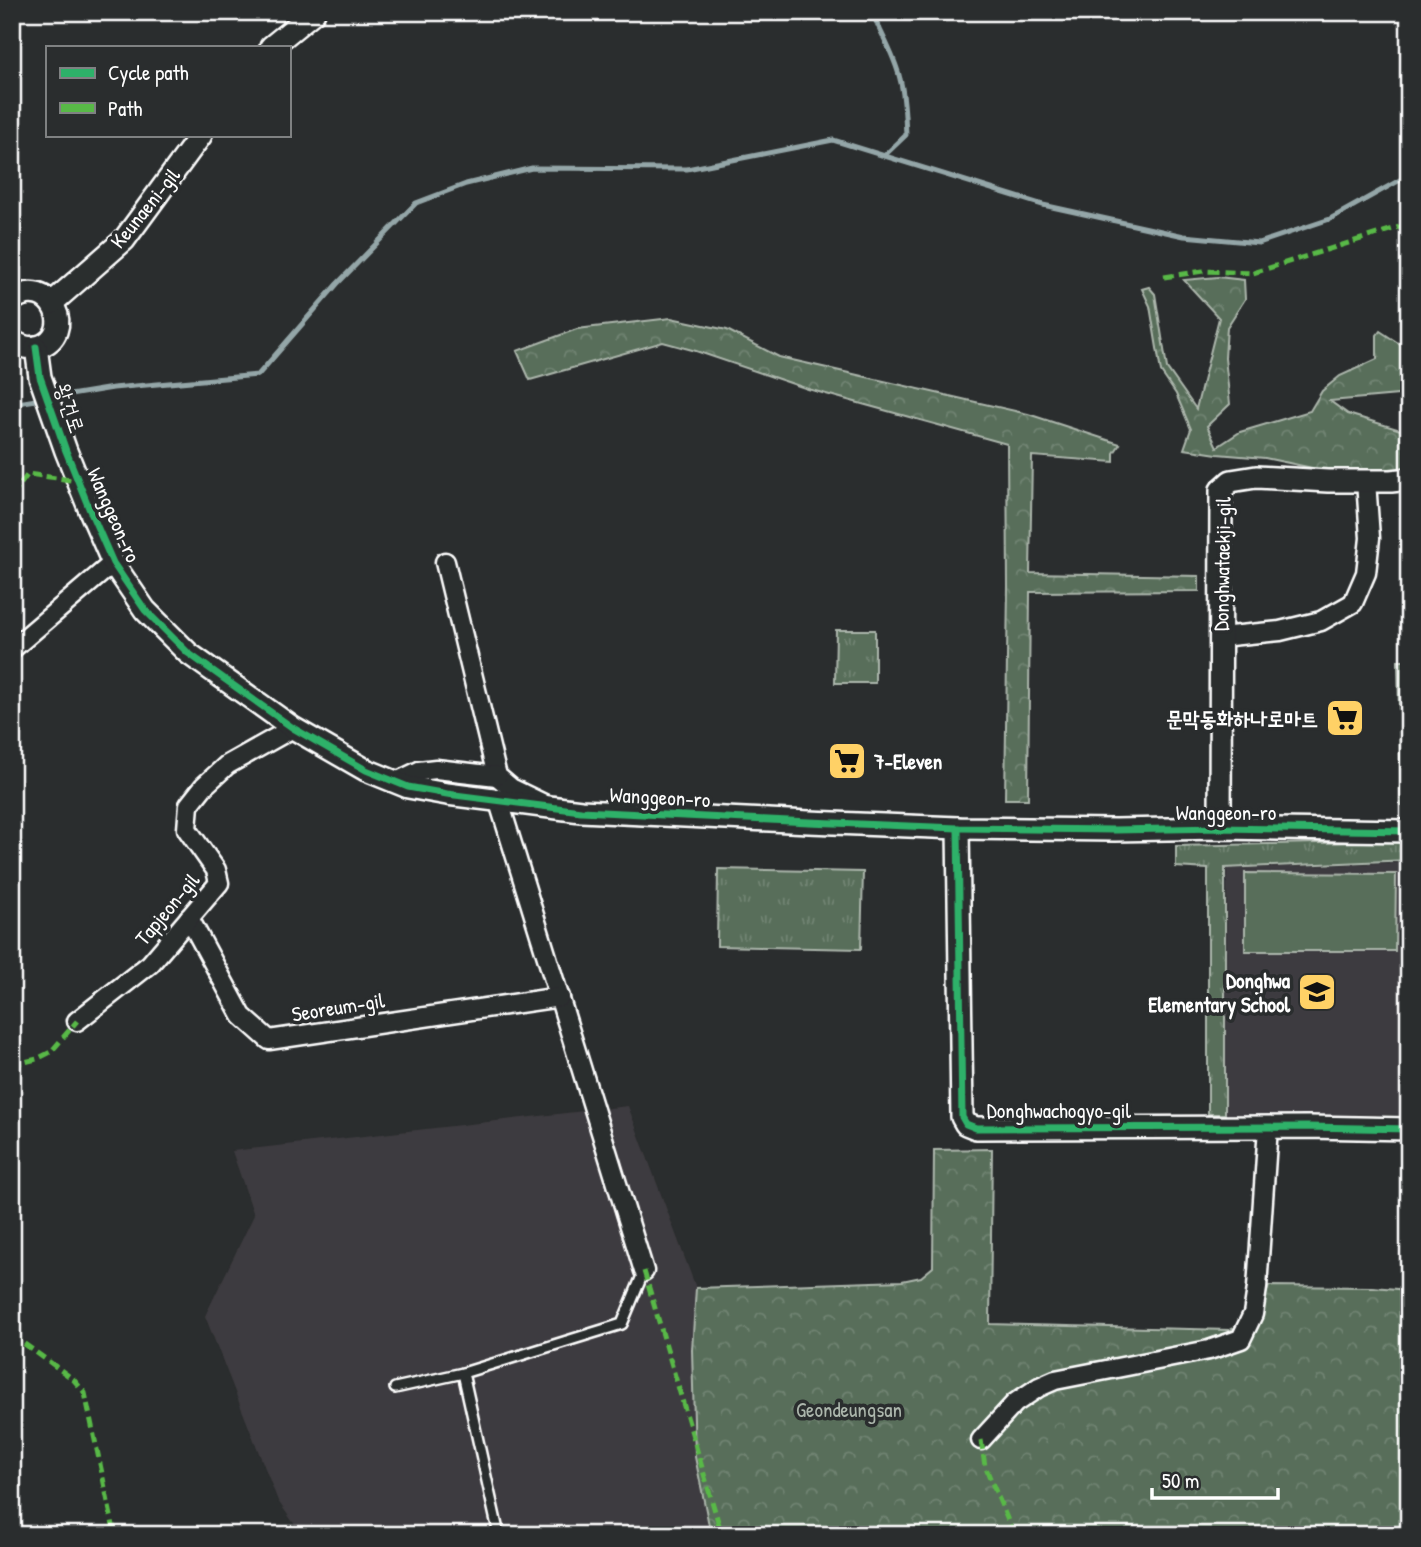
<svg xmlns="http://www.w3.org/2000/svg" width="1421" height="1547" font-family="'Patrick Hand','Poor Story',sans-serif">
	<style>
		.built { fill: #3e3b3f }
		.grass { fill: url(#grass-tufts); stroke: #acb6ac; stroke-width: 2 }
		.forest { fill: url(#forest-crowns); stroke: #acb6ac; stroke-width: 2 }
		.pitch { fill: #586e5a; stroke: #acb6ac; stroke-width: 2 }
		.lines { fill: none; stroke-linecap: round; stroke-linejoin: round }
		.stream { stroke: #94a6a8; stroke-width: 5 }
		.service-casing { stroke: #fff; stroke-width: 14 }
		.minor-casing { stroke: #fff; stroke-width: 23 }
		.tertiary-casing { stroke: #fff; stroke-width: 26 }
		.service { stroke: #2a2d2e; stroke-width: 9 }
		.minor { stroke: #2a2d2e; stroke-width: 18 }
		.tertiary { stroke: #2a2d2e; stroke-width: 21 }
		.quiet { stroke: #58b947; stroke-width: 5; stroke-dasharray: 10 5; stroke-linecap: butt }
		.cycleway-casing { stroke: #2a2d2e; stroke-width: 11 }
		.cycleway { stroke: #2db169; stroke-width: 7 }
		.labels { text-anchor: middle; dominant-baseline: central; stroke-width: 7; stroke-linejoin: round; paint-order: stroke }
		.street-label { font-size: 21px; fill: #fff; stroke: #2a2d2e }
		.poi-label { font-size: 21px; font-weight: bold; fill: #fff; stroke: #2a2d2e; text-anchor: end }
		.park-label { font-size: 21px; fill: #acb6ac; stroke: #2a2d2e }
	</style>
	<defs>
		<pattern id="grass-tufts" width="24" height="20" patternUnits="userSpaceOnUse" patternTransform="scale(1.75)"><rect width="24" height="20" fill="#586e5a"/><path d="M3 7l-1-3M5 7V3M7 7l1-3M15 17l-1-3M17 17v-4M19 17l1-3" fill="none" stroke="#718473"/></pattern>
		<pattern id="forest-crowns" width="20" height="18" patternUnits="userSpaceOnUse" patternTransform="scale(1.75)"><rect width="20" height="18" fill="#586e5a"/><path d="M2 6a3 3 0 1 1 6 0M12 15a3 3 0 1 1 6 0" fill="none" stroke="#718473"/></pattern>
	</defs>
	<rect width="100%" height="100%" fill="#2a2d2e"/>
	<filter id="ink" filterUnits="userSpaceOnUse"><feTurbulence type="fractalNoise" baseFrequency=".0143" numOctaves="2"/><feDisplacementMap in="SourceGraphic" scale="14" xChannelSelector="R" yChannelSelector="G"/><feConvolveMatrix kernelMatrix="1 2 1 2 8 2 1 2 1" color-interpolation-filters="sRGB"/></filter>
	<g filter="url(#ink)">
		<g class="built">
			<path d="M1409,862v253l-184,-1 2,-245z"/>
			<path d="M628,1106l68,182 -4,62 3,107 16,78h-409l-24,-34 -73,-185 49,-101 -22,-64z"/>
		</g>
		<g class="grass">
			<path d="M836,630h39v53h-40z"/>
			<path d="M1409,841v19l-184,8v246h-17v-245l-32,-2v-21z"/>
			<path d="M718,869l145,3 -2,77 -144,-3z"/>
		</g>
		<g class="forest">
			<path d="M1218,277l26,3 1,19 -18,28 -2,31 5,46 -23,22 10,21 23,-15 70,-21 12,-20 18,-15 37,-17v-24l3,-4 29,19v44l-79,7 18,13 56,17 5,22v21h-38l-49,-4 -57,-12 -48,-4 -33,-5 7,-20 -15,-35 -15,-22 -11,-66 -8,-17 7,-2 6,7 12,74 29,41 23,-91 -35,-38z"/>
			<path d="M671,318l56,12 52,27 249,57 92,30 -6,9v9l-82,-6 -2,117 169,3v15l-169,1 -2,207h-23l3,-213 -1,-142 -199,-55 -112,-38 -33,-9 -133,38 -13,-29 60,-22z"/>
			<path d="M1398,661h11v144h-8z"/>
			<path d="M992,1149l-2,175 240,6 16,-9 -10,14 -21,7 -178,37 -61,62 4,9 42,-40 30,-21 201,-56 16,-47 103,1 37,3v245h-698l-16,-78 -3,-107 4,-62 206,-7 19,-4 12,-10 1,-117z"/>
		</g>
		<path class="pitch" d="M1245,873l151,1 -1,77h-150z"/>
		<g class="lines">
			<g class="stream">
				<path d="M872,12c9,22 23,44 28,67 5,18 5,38 6,56l-22,21"/>
				<path d="M52,398l61,-10 145,-13 79,-91 79,-81 50,-19 66,-16 155,1 146,-29 210,65 141,31 75,7 71,-24 79,-44"/>
				<path d="M12,404l30,-5"/>
			</g>
			<defs>
				<g id="service">
					<path d="M395,1388l68,-15"/>
					<path d="M499,1535l-36,-162 159,-49 22,-53"/>
				</g>
				<g id="minor">
					<path d="M445,562l52,214 14,12 31,15"/>
					<path d="M1220,637l60,-6 41,-10 32,-18 13,-30 4,-35 -4,-57"/>
					<path d="M12,649l101,-86"/>
					<path d="M396,782l23,-11 17,-2 61,7"/>
					<path d="M499,802l145,469"/>
					<path d="M189,918l53,98 27,24 291,-43"/>
					<path d="M77,1021l73,-57 69,-81 -3,-13 -29,-41 2,-24 15,-19 23,-21 66,-37"/>
					<path d="M981,1440l34,-37 24,-16 16,-7 154,-30 32,-11 12,-25 4,-26 11,-161"/>
				</g>
				<g id="tertiary">
					<path d="M271,47l43,-35"/>
					<path d="M12,300c39,-27 66,35 26,47 -10,2 -19,-1 -26,-7"/>
					<path d="M52,303l72,-63 77,-105"/>
					<path d="M36,347l4,30 26,74 23,57 24,55 32,47 43,43 105,75 73,42 42,17 39,7 134,17 228,11 149,6 157,2 105,-2 189,3"/>
					<path d="M958,828l4,289 4,7 10,4 332,-1 101,2"/>
					<path d="M1220,828l1,-338 10,-9 25,-4 72,4h63l18,-2"/>
				</g>
			</defs>
			<use href="#service" class="service-casing"/>
			<use href="#minor" class="minor-casing"/>
			<use href="#tertiary" class="tertiary-casing"/>
			<use href="#service" class="service"/>
			<use href="#minor" class="minor"/>
			<use href="#tertiary" class="tertiary"/>
			<g class="quiet">
				<path d="M1164,277l39,-6 50,2 156,-49"/>
				<path d="M12,496l16,-22 50,7"/>
				<path d="M12,1065l25,-6 14,-7 26,-31"/>
				<path d="M644,1271l78,264"/>
				<path d="M12,1335l61,44 12,14 30,142"/>
				<path d="M981,1440l4,26 29,69"/>
			</g>
			<defs>
				<g id="cycleway">
					<path d="M36,347l4,30 26,74 23,57 24,55 32,47 43,43 105,75 73,42 42,17 39,7 134,17 228,11 149,6 157,2 105,-2 189,3"/>
					<path d="M958,828l4,289 4,7 10,4 332,-1 101,2"/>
				</g>
			</defs>
			<use href="#cycleway" class="cycleway-casing"/>
			<use href="#cycleway" class="cycleway"/>
		</g>
	</g>
	<defs>
		<symbol id="supermarket-square" viewBox="-11 -11 22 22"><rect x="-9" y="-9" width="18" height="18" rx="4" fill="#ffd166" stroke="#2a2d2e"/><path d="M-6-5.5h2.5l.6 2H6L4.5 2H-2.5L-4.4-4H-6ZM-1.5 3.2a1.3 1.3 0 1 0 .1 0ZM3 3.2a1.3 1.3 0 1 0 .1 0Z" fill="#111"/></symbol>
		<symbol id="school-square" viewBox="-11 -11 22 22"><rect x="-9" y="-9" width="18" height="18" rx="4" fill="#ffd166" stroke="#2a2d2e"/><path d="M0-5L7-2L0 1L-7-2ZM-4 1L0 2.5L4 1V4Q0 6-4 4Z" fill="#111"/></symbol>
	</defs>
	<g fill-rule="evenodd">
		<use href="#supermarket-square" x="1323" y="696" width="44" height="44"/>
		<use href="#supermarket-square" x="825" y="739" width="44" height="44"/>
		<use href="#school-square" x="1295" y="970" width="44" height="44"/>
	</g>
	<g class="labels">
		<g class="street-label">
			<text transform="translate(145 208) rotate(-51)">Keunaeni-gil</text>
			<text transform="translate(70 408) rotate(71)">왕건로</text>
			<text transform="translate(114 515) rotate(66)">Wanggeon-ro</text>
			<text transform="translate(1222 564) rotate(-89)">Donghwataekji-gil</text>
			<text transform="translate(660 797) rotate(3)">Wanggeon-ro</text>
			<text x="1226" y="812">Wanggeon-ro</text>
			<text transform="translate(167 909) rotate(-50)">Tapjeon-gil</text>
			<text transform="translate(338 1007) rotate(-9)">Seoreum-gil</text>
			<text x="1059" y="1110">Donghwachogyo-gil</text>
		</g>
		<g class="poi-label">
			<text x="1318" y="718">문막동화하나로마트</text>
			<text x="874" y="761" text-anchor="start">7-Eleven</text>
			<text x="1290" y="980">Donghwa<tspan x="1290" dy="24">Elementary School</tspan></text>
		</g>
		<g class="park-label">
			<text x="849" y="1409">Geondeungsan</text>
		</g>
	</g>
	<rect width="1421" height="1547" fill="none" stroke="#2a2d2e" stroke-width="42"/>
	<rect x="21" y="21" width="1379" height="1505" fill="none" stroke="#fff" stroke-width="2.5" filter="url(#ink)"/>
	<rect x="46" y="46" width="245" height="91" fill="#2a2d2e" stroke="#7f8182" stroke-width="2"/>
	<rect x="60" y="68" width="35" height="10" fill="#2db169" stroke="#7f8182" stroke-width="2"/>
	<text x="108" y="80" font-size="21" fill="#ffffff">Cycle path</text>
	<rect x="60" y="103" width="35" height="10" fill="#58b947" stroke="#7f8182" stroke-width="2"/>
	<text x="108" y="116" font-size="21" fill="#ffffff">Path</text>
	<path d="M1152 1488v10h126v-10" fill="none" stroke="#ffffff" stroke-width="3.5"/>
	<text x="1162" y="1488" font-size="21" fill="#ffffff" stroke="#2a2d2e" stroke-width="5" paint-order="stroke">50 m</text>
</svg>
